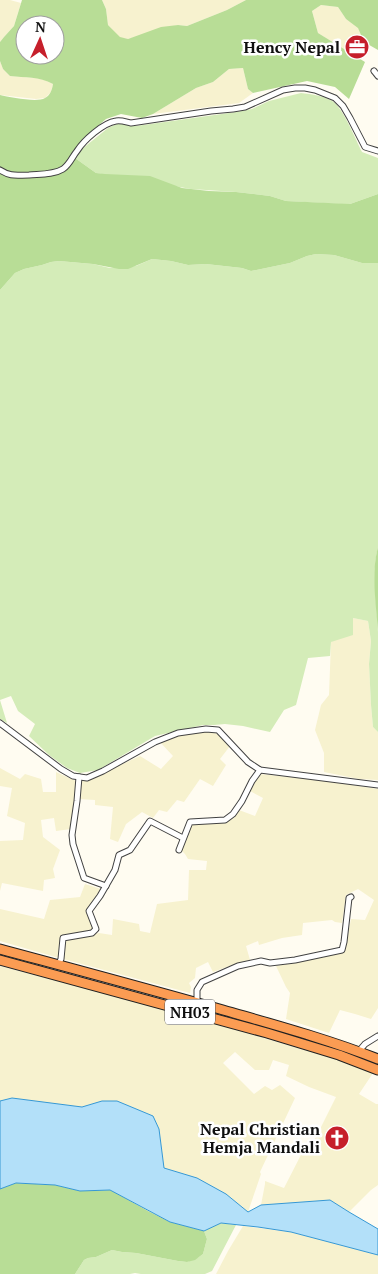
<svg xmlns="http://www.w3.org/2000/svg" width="378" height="1274" font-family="'PT Serif',serif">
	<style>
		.farmland { fill: #f7f2cf }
		.green { fill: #d4ecb8 }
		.forest { fill: #b8dd96; fill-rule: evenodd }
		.water { fill: #b3e0f9; stroke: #3698d4 }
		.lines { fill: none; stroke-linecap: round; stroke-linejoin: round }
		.street-casing { stroke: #424242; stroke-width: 7 }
		.highway-casing { stroke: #202020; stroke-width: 11 }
		.street { stroke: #fff; stroke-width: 5 }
		.highway { stroke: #fb9c53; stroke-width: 9 }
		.labels { text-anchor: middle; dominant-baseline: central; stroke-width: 5; stroke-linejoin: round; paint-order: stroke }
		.shield { fill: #fff; stroke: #575757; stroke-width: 1 }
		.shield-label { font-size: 15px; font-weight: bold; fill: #0f0f0f }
		.poi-label { font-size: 16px; font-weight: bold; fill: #0f0f0f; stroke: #fff; text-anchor: end }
	</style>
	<rect width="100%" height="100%" fill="#fffcf1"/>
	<g class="farmland">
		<path d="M0,0h10l11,3 -7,23 -10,11 -4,5z"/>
		<path d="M102,0h144l-19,10 -40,16 -9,-1 -50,14 -8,-1 -12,-13 -2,-16z"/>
		<path d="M321,5l17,2 8,12 12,8 6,15 -6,-4 -12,13 -28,-18 -6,-22z"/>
		<path d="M0,61l3,8 7,7 27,2 8,2 8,4 -2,8 -6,6 -9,1 -36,-4z"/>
		<path d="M243,68l5,21 5,4 -14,10 -86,11 43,-26 17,-6 16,-13z"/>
		<path d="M353,618l15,3 3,20 -2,23 2,41 2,22 5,5v48l-19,-1 -35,-7v-19l-9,-23 6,-25 8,-10 2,-53z"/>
		<path d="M208,731l8,2 14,13 -10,13 6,6 -13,21 -13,-7 -16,23 -7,-2 -10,12 -8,-2 -6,8 -11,-6 -16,12 -8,18 -8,-3 3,-32 -18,-2v-5l-17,-1 2,-19 12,-2 48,-22 21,13 12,-13 -13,-14 25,-8z"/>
		<path d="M0,768l20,11 5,-5 16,5 2,13h13v-20l20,9 -2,31 -3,17 -15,2 -2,-13 -13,2 2,17 17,13 -7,19 2,9 -11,2 -1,11 -41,-8 -2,8v-50l23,-1 2,-17 -18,-7 5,-28 -12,-2z"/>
		<path d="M259,774l68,7 51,8v219l-7,11 -16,-5 -15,-4 -11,23 -43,-14 4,-26 -4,-6 -10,-21 63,-12 6,-4 6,-31 14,1 9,-20 -16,-11 -12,6 -4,28 -7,-1 -3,-2 -29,3 -1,12 -20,3 -23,7 -1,-4 -12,5 4,14 -15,4 -22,8 -5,-10 -12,6 -1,10 -6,5 2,4 -1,6 -127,-34 2,-17 2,-3 32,-6 13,2 1,-16 26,5 1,7 10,2 7,-29 31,-4 1,-30h17l1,-9 -19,-2 -3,-5 -5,-5 11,-24 32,-3 11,-4 5,-8 16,6 8,-18 -13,-7z"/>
		<path d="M85,884l16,5 -12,21 5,18 -3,4 -26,3 -3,3 -3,20 -59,-17v-32l44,10 6,-19 30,-3z"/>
		<path d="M0,966l198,52 106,32 28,5 41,18 -14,21 17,10h2v81l-7,5 -22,22 -19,-12 -69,5 4,-21v-3l19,7 20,-39 7,-2 25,-50 -27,-10 -23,-11 3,-11 -16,-5 -4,10h-14l-20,-18 -12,11 31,31 11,-8 7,4 8,-5 15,13 -35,74 1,2 -13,38 -22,-18 -29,-16 -33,-10 -5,-39 -6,-13 -36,-15h-15l-20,6 -70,-9 -12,3z"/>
		<path d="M243,1226l48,6 87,23v19h-162l12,-23z"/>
	</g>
	<g class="green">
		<path d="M301,93c9,1 26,3 34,10 10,10 20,35 27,49l16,6v36l-28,10h-8l-56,-3 -16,-5 -34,-4 -45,-3 -17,-3 -78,-13 -21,-15 2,-5 31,-25 11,-5 17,3 100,-14 16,-3 17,-8z"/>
		<path d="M316,254l18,1 28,8h16v284c-7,27 -1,57 0,85 0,33 0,67 0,100l-5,-5 -2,-22 -2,-41 2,-23 -3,-20 -15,-3v17l-22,7 -1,14 -22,2 -12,47 -12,5 -14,22 -27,-6 -18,-2 -11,1h-11l-48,11 -57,34 -18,3 -13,-5 -18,-13 -20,-19 6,-12 -17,-13 -7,-15 -11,4 7,23 -7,-4v-429l15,-17 9,-4 18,-4 9,-3 8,-1 34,3 17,4 26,-2 16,-7 19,2 17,4 18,-1 36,4 9,3 39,-8 17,-7z"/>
		<path d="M221,1223l15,2 -24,46 -7,3h-64l-6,-1 -5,1h-55l9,-14 4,-2 8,-1 16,-7 10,2 14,1 42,8 9,1 12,-5 4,-3 4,-15 -3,-8z"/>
	</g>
	<g class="forest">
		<path d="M22,0h80l4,9 2,16 12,12 8,2 33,-12 17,-2 9,1 40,-16 19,-10h132v50l-14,-8 -6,-14 -12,-9 -8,-12 -17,-2 -9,6 6,22 47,29 -16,37 -14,-12 -28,-6 -54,12 -5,-4 -5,-21 -14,1 -16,13 -17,6 -43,26 -11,4 -21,-4 -15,5 -21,18 -8,10 -2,11 21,15 9,1 45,2 32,12 27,3 27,1 34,4 16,5 64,3 28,-10v69h-16l-28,-8 -18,-1 -9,2 -17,7 -39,8 -9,-3 -36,-4 -18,1 -17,-4 -19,-2 -24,10h-9l-26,-5 -34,-3 -8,1 -9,3 -18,4 -9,4 -15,17v-195c10,2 37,8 45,3 6,-3 7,-9 8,-14 -14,-8 -28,-6 -43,-8l-7,-7 -3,-8v-19l4,-5 10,-11zM25,25h30v30h-30z"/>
		<path d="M378,547v83c-2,-26 -7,-58 0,-83z"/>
		<path d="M16,1183l39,2 25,6 30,-1 4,2 34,19 22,11 34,9 3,8 -4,15 -8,6 -8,2 -9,-1 -42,-8 -14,-1 -10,-2 -16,7 -8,1 -4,2 -9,14h-75v-85z"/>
	</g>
	<path class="water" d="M12,1098l70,9 20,-6h15l36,15 6,13 5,39 33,10 29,16 22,18 13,-7 69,-5 19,12 29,17v26l-87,-23 -33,-5 -37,-4 -17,8 -34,-9 -60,-32 -30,1 -25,-6 -39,-2 -16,6v-88z"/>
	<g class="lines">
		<defs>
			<g id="street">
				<path d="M374,71l4,5"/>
				<path d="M0,170c11,7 16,5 29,5 11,-1 24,0 34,-6 7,-5 9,-12 14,-18 7,-11 26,-28 39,-30 5,-1 10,1 15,2l80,-12 22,-2 12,-2 38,-17 12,-2h10l10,2 20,8 8,8 7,12 15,29 13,4"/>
				<path d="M0,723l61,46 12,7 14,2 16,-7 52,-29 23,-9 28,-4 12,1 30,32 12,8 118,15"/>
				<path d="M79,777l-2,24 -5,34 1,9 11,34 22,8"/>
				<path d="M179,850l11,-28 35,-2 8,-6 9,-13 10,-20 8,-11"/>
				<path d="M58,965l3,-6 2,-21 29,-5 4,-4 -7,-18 11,-15 15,-26 4,-15 11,-5 20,-29 33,17"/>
				<path d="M197,1002v-12l5,-8 36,-16 23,-5 9,2 25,-3 47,-10 2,-8 5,-44 2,-1"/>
				<path d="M359,1051l6,-7 13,-8"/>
			</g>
			<g id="highway">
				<path d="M0,949c74,20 149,40 223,61 52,15 104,29 155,49"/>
				<path d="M0,960l267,73 72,22 39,15"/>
			</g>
		</defs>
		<use href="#street" class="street-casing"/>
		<use href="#highway" class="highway-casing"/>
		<use href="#street" class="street"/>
		<use href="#highway" class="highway"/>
	</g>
	<defs>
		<symbol id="office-disc" viewBox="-11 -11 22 22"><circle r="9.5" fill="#c61f2b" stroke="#fff"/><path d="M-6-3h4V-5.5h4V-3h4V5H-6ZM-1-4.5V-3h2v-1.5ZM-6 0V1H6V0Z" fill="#fff"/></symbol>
		<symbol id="church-disc" viewBox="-11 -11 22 22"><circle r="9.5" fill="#c61f2b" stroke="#fff"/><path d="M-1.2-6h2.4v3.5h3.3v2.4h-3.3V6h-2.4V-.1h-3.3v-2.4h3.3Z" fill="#fff"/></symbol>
	</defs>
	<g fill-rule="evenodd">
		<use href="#office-disc" x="343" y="33" width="28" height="28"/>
		<use href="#church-disc" x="323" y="1124" width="28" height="28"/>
	</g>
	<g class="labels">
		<rect class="shield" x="165" y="999.5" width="50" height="25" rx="4"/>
		<g class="shield-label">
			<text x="190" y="1012">NH03</text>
		</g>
		<g class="poi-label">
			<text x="340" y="47">Hency Nepal</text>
			<text x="320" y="1129">Nepal Christian<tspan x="320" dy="18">Hemja Mandali</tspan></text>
		</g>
	</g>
	<g transform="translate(40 40) rotate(3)"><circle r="24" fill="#ffffff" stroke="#9f9f9f"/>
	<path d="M0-4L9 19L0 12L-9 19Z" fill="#c61f2b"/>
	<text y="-8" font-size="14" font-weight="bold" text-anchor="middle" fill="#0f0f0f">N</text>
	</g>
</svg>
